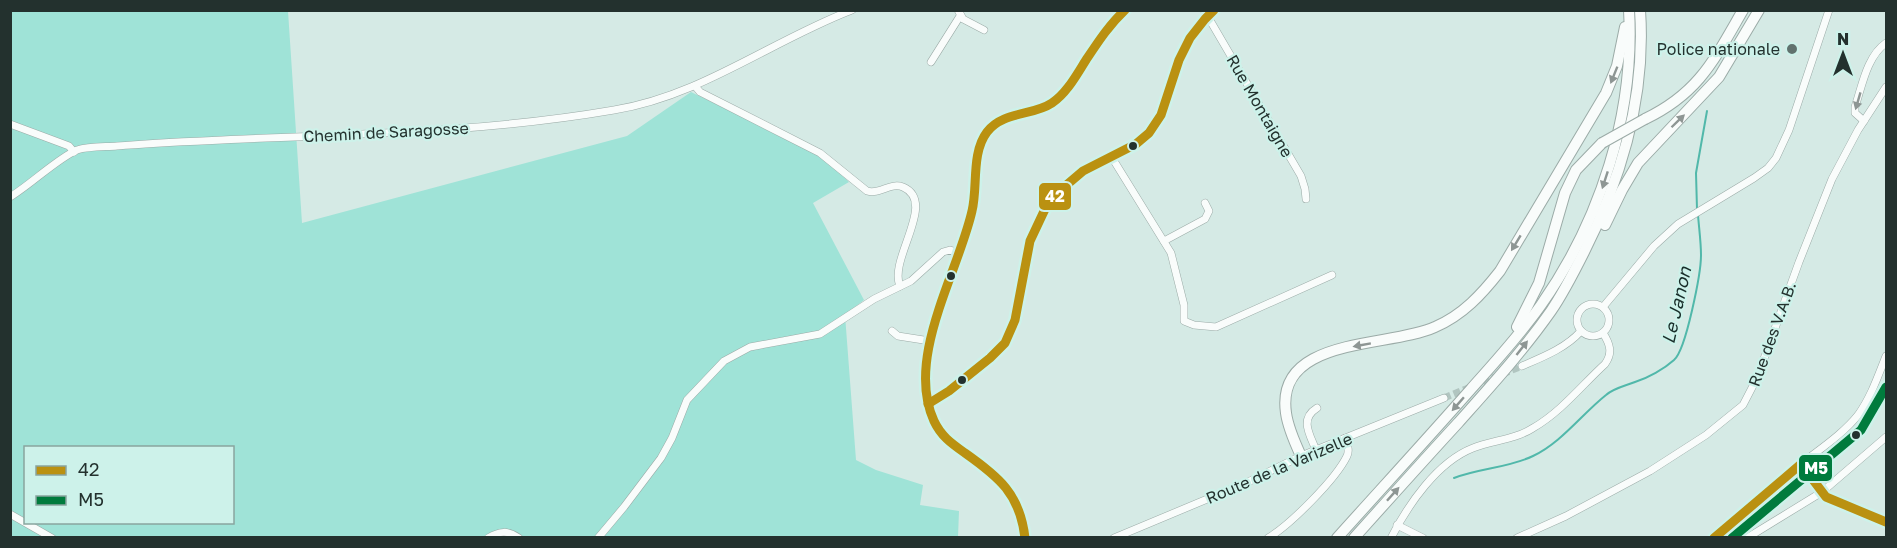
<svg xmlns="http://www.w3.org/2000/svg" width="1897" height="548" font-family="'Golos Text',sans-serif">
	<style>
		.green { fill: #9fe3d7; fill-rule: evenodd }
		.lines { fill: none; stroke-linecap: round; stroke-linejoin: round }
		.stream { stroke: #51b8aa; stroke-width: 2 }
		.minor-tunnel { stroke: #b1c5c0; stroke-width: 7; stroke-dasharray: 7 3.5; stroke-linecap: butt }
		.minor-casing { stroke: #9baba7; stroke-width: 8 }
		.major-casing { stroke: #9baba7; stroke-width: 10 }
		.highway-casing { stroke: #9baba7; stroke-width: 12 }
		.minor { stroke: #f9fcfb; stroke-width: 7 }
		.major { stroke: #f9fcfb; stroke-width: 9 }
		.highway { stroke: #f9fcfb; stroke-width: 10 }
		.highway-bridge-casing { stroke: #9baba7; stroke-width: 12; stroke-linecap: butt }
		.highway-bridge { stroke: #f9fcfb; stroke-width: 10 }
		.bus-1-casing { stroke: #cdf2ea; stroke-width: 14 }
		.bus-2-casing { stroke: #cdf2ea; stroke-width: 14 }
		.bus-1 { stroke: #ba9111; stroke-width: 9 }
		.bus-2 { stroke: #007b3d; stroke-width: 9 }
		.oneway { fill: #8e9694 }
		.poi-dot { fill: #61726e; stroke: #cdf2ea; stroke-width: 2 }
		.bus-dot { fill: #23312e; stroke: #cdf2ea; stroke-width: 2 }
		.labels { text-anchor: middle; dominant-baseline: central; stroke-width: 4.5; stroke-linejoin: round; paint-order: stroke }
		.poi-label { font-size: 16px; fill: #23312e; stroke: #cdf2ea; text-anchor: end }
		.street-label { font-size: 16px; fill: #23312e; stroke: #cdf2ea }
		.water-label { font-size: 18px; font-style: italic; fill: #192e2a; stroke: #cdf2ea }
		.line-badge { stroke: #cdf2ea; stroke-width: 2 }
		.badge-label { font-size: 16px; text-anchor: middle; font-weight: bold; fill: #fff }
	</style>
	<rect width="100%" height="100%" fill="#d5eae5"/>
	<path class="green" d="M10,11h278l14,212 325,-87 64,-44 128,62 30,28 -36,21 51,97 -19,15 11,145 20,10 47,15 -3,20 39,6 -1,26h-947zM26,448h206v74h-206z"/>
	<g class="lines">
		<g class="stream">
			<path d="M1697,209l-1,-36 11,-62"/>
			<path d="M1454,478c26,-10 54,-10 79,-22 28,-13 49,-42 73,-61 8,-7 19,-9 29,-13 13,-4 29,-13 39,-22 12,-10 27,-87 27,-105 0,-13 -2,-27 -3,-40"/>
		</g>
		<path class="minor-tunnel" d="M1444,398l78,-32"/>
		<defs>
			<g id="minor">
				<path d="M958,10l5,9 21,11"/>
				<path d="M1204,10l97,166 4,13 1,10"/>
				<path d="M931,62l29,-46"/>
				<path d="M695,86l5,6 120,61 47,38c13,4 23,-9 36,-4 35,15 -15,72 -3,99"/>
				<path d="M1864,121l-9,-8v-6c7,-21 12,-51 31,-64"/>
				<path d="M10,124l51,19 8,3 5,6"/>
				<path d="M1111,156l60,97 13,52v16l10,4 22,2 116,-52"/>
				<path d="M10,197c20,-12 48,-39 67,-47 12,-4 28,-3 40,-4 43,-4 85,-5 127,-7 124,-5 248,-8 370,-29 87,-14 157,-69 238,-100"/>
				<path d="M1164,241l41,-22 4,-8 -4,-8"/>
				<circle cx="1593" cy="320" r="16"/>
				<path d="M1603,307l51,-61 24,-22 76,-46 14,-10 8,-10 13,-28 40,-120"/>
				<path d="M892,331l6,5 32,5"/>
				<path d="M1522,366c21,-9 44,-18 59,-35"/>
				<path d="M928,404c14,-6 28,-19 40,-29 14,-11 32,-22 41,-37 5,-11 7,-24 9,-35 6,-34 8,-68 28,-96 13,-18 32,-34 52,-45 20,-10 43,-16 57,-36 6,-9 9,-20 12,-30 11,-33 18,-64 48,-86"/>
				<path d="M1316,450c-6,-15 -17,-31 1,-42"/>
				<path d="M1801,464c19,-15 42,-30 57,-49 13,-18 20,-39 28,-59"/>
				<path d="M10,514l42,24"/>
				<path d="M1397,525l26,13"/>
				<path d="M488,538c11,-7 20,-8 31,0"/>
				<path d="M598,538l26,-31 37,-49 11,-20 15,-38 37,-39 26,-14 70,-13 54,-35 37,-18 32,-29 7,-2 7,2"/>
				<path d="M1025,538c0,-54 -45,-72 -82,-101 -28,-41 -18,-78 -5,-121 6,-21 12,-41 19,-61 5,-15 12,-29 15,-43 7,-24 1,-61 15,-80 15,-21 46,-15 65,-29 10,-7 17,-19 24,-28 15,-22 29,-48 50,-65"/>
				<path d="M1114,538l134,-56 53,-26 143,-58"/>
				<path d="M1268,538c22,-13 68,-59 79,-82 3,-6 0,-12 -2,-18"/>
				<path d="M1391,538c17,-33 46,-76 82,-90 20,-8 41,-8 60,-20 28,-16 49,-43 72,-64 8,-11 5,-20 -2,-31"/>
				<path d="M1517,538l49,-22 84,-45 56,-36 37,-30 14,-27 42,-116 33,-83 26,-49 28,-43"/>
				<path d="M1747,538l75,-46 64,-55"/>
			</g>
			<path id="major" d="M1713,538l88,-74 25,33 60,25"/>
			<g id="highway">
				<path d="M1645,119c54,-26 69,-59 98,-109"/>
				<path d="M1605,225l17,-35 16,-27 81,-86 40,-67"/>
				<path d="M1517,327l22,-44 26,-90 11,-23 26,-27"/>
				<path d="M1301,456c-6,-13 -13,-28 -15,-43 -11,-77 103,-65 149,-86 28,-12 47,-33 65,-56l106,-178 11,-27 8,-39"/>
				<path d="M1337,538c45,-50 90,-99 134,-149 24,-27 49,-54 70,-84 59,-84 94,-191 88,-295"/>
				<path d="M1354,538c35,-39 69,-77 104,-115 32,-36 65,-72 93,-112 13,-19 23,-39 33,-59 38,-75 62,-157 56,-242"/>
			</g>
		</defs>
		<use href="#minor" class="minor-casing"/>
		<use href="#major" class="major-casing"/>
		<use href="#highway" class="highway-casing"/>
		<use href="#minor" class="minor"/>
		<use href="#major" class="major"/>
		<use href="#highway" class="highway"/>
		<defs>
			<path id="highway-bridge" d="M1602,143l43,-24"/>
		</defs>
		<use href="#highway-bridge" class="highway-bridge-casing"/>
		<use href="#highway-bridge" class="highway-bridge"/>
		<defs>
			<g id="bus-1">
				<path d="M928,404l21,-13 41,-33 15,-15 10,-23 15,-79 16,-34 17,-19 20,-17 53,-27 13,-11 12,-18 18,-55 11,-22 15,-19 9,-9"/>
				<path d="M1801,464l25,33 60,25"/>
				<path d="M1025,538c-5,-44 -26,-61 -60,-85 -14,-10 -24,-17 -31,-32 -29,-63 24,-148 38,-210 6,-24 -1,-58 15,-79 16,-21 46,-16 65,-29 15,-10 25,-29 34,-43 12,-18 23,-35 39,-50"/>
				<path d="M1714,538l87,-74"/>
			</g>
			<path id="bus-2" d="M1732,538l129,-108 25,-43"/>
		</defs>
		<use href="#bus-1" class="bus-1-casing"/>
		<use href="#bus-2" class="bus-2-casing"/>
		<use href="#bus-1" class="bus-1"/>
		<use href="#bus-2" class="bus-2"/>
	</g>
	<defs><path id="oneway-solid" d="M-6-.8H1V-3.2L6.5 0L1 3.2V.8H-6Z" transform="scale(1.5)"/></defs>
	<g class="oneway">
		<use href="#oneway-solid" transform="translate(1614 75) rotate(112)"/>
		<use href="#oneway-solid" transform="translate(1858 101) rotate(106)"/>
		<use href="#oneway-solid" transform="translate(1678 121) rotate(-44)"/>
		<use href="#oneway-solid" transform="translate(1605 180) rotate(108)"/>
		<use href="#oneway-solid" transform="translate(1516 243) rotate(121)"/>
		<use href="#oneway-solid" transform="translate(1362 345) rotate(170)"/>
		<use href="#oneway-solid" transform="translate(1522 348) rotate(-52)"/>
		<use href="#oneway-solid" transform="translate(1458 404) rotate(131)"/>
		<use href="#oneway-solid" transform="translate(1393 494) rotate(-48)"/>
	</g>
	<circle class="poi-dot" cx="1792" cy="49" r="6"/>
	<g class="bus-dot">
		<circle cx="1133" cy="146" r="5"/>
		<circle cx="951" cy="276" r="5"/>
		<circle cx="962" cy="380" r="5"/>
		<circle cx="1856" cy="435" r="5"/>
	</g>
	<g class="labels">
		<g class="poi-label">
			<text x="1780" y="49">Police nationale</text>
		</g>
		<g class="street-label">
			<text transform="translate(1260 106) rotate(60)">Rue Montaigne</text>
			<text transform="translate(386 132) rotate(-3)">Chemin de Saragosse</text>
			<text transform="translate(1772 334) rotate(-70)">Rue des V.A.B.</text>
			<text transform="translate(1279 468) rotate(-23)">Route de la Varizelle</text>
		</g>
		<g class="water-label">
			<text transform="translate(1676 305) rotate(-77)">Le Janon</text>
		</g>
	</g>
	<g class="line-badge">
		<rect x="1038" y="182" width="34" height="29" rx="6" fill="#ba9111"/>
		<rect x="1798" y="454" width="35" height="28" rx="6" fill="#007b3d"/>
	</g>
	<g class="badge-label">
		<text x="1055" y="202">42</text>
		<text x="1816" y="474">M5</text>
	</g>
	<rect width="1897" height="548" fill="none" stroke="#23312e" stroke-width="24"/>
	<rect x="24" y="446" width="210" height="78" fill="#cdf2ea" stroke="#89a59f" stroke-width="1.5"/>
	<rect x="36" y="466" width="30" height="9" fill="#ba9111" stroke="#89a59f" stroke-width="1.5"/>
	<text x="78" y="476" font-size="18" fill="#23312e">42</text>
	<rect x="36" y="496" width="30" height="9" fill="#007b3d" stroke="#89a59f" stroke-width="1.5"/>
	<text x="78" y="506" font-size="18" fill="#23312e">M5</text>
	<g transform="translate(1843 54)" stroke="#cdf2ea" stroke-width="4.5" paint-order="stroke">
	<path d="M0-4.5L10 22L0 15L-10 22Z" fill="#23312e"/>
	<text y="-9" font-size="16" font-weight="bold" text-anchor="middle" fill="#23312e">N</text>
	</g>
</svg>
